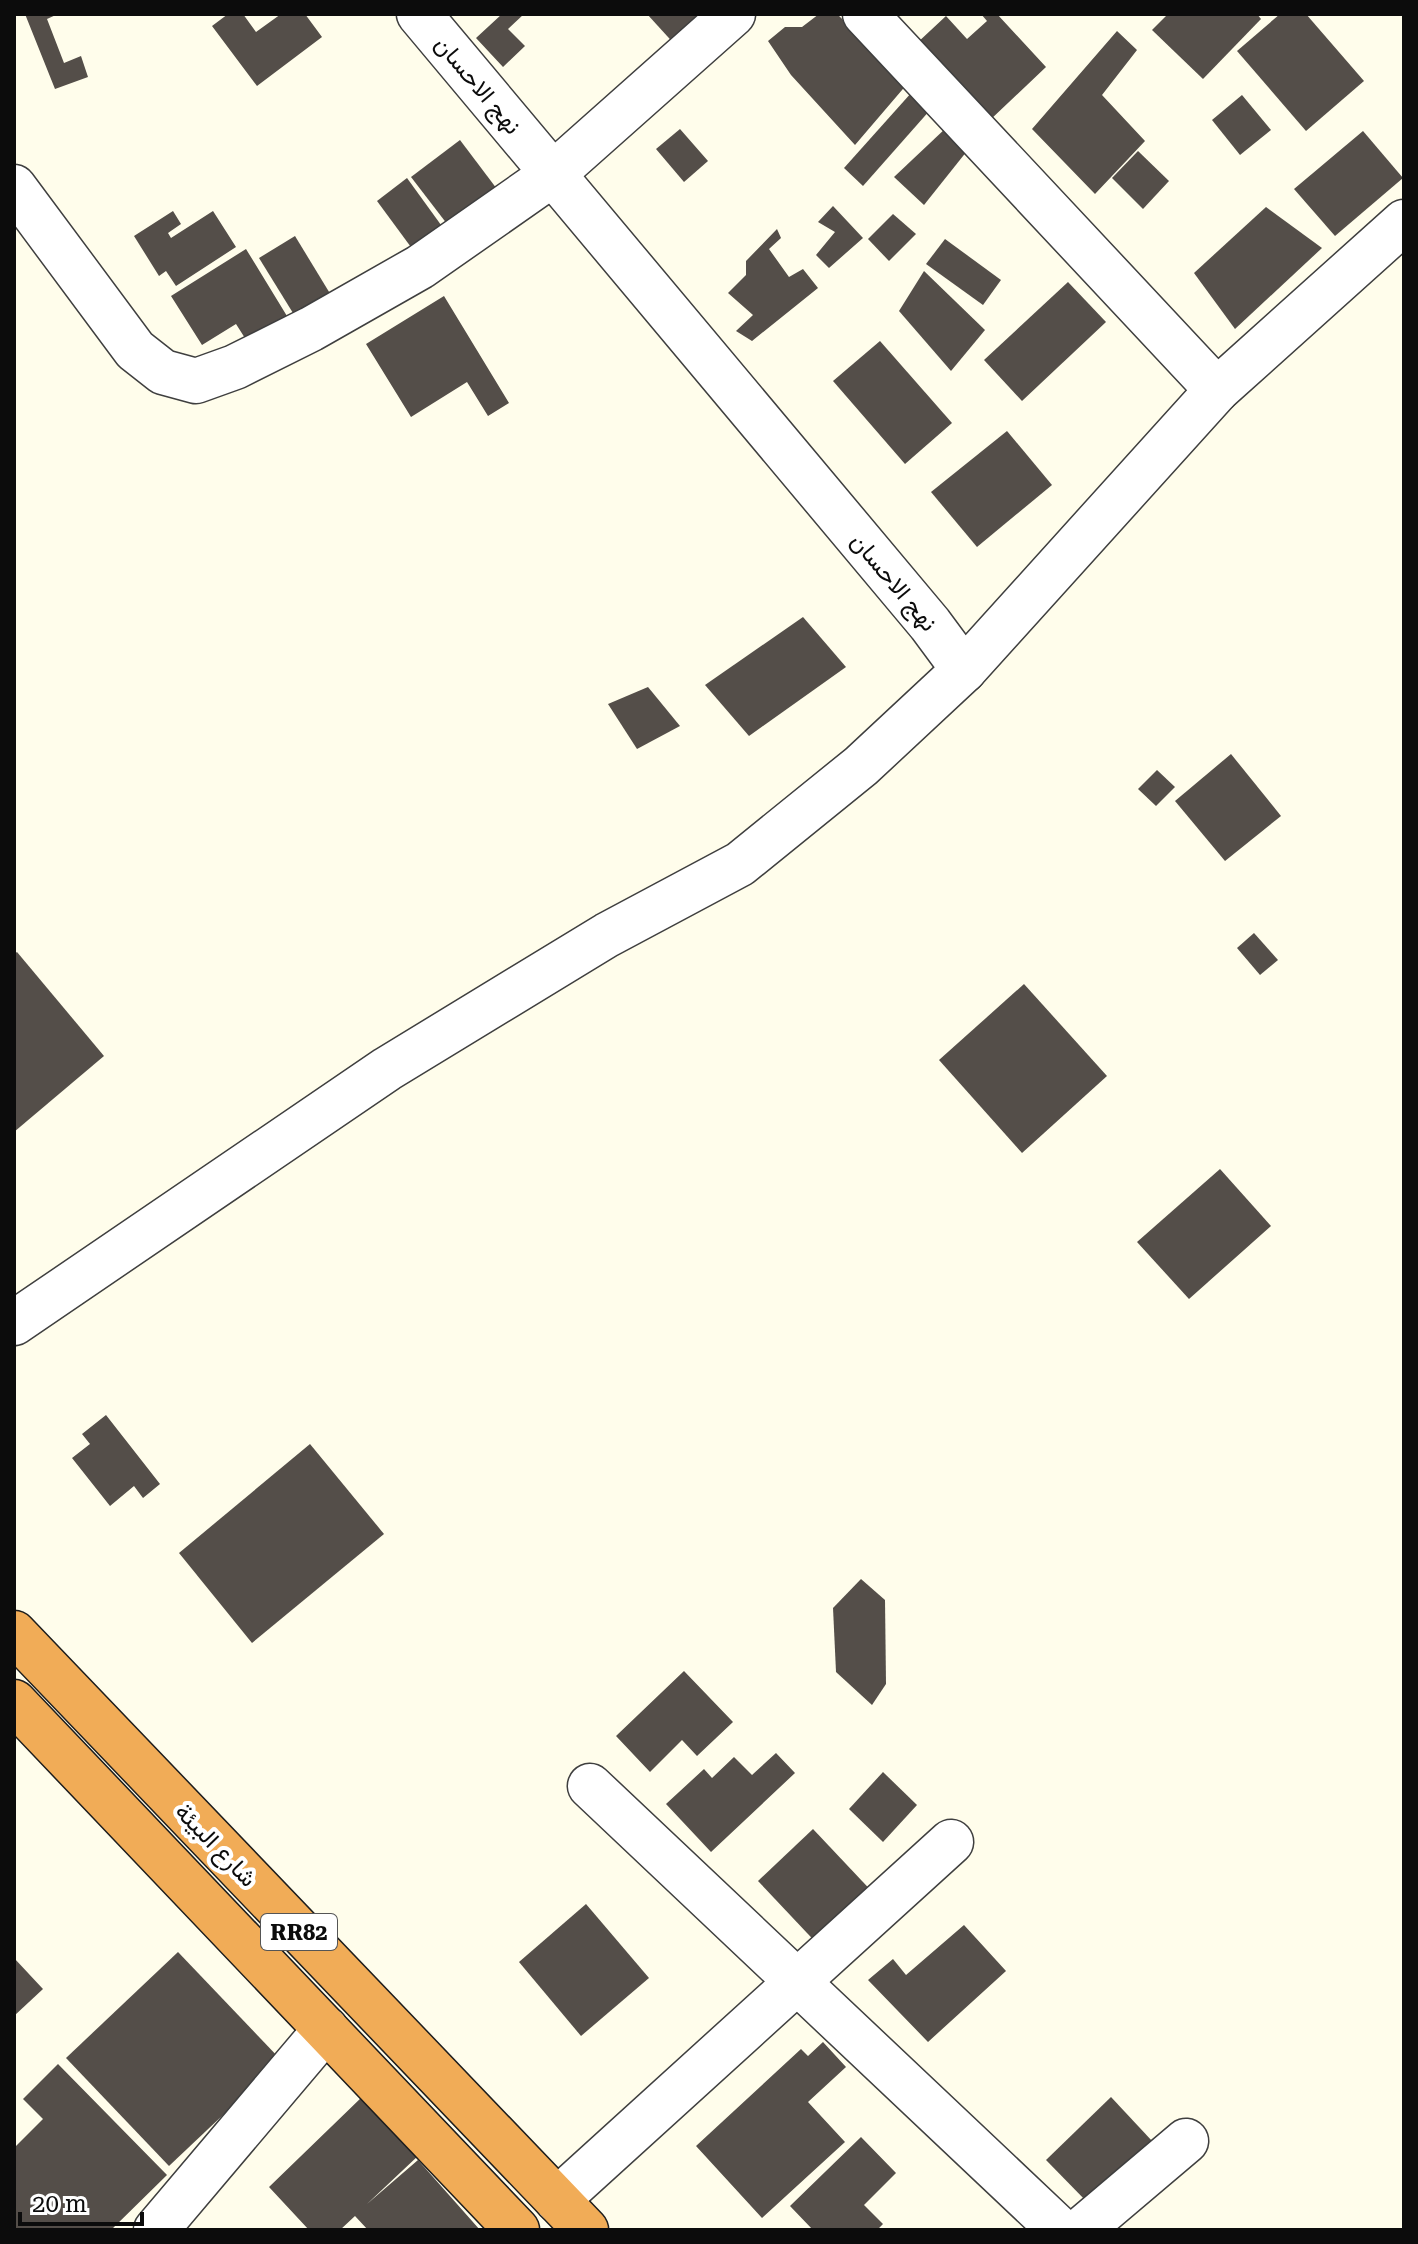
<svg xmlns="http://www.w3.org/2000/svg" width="1418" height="2244" font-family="'Roboto Serif',Vazirmatn,serif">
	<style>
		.building { fill: #544e49 }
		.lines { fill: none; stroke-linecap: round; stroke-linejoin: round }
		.minor-casing { stroke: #3f3f3f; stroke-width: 47 }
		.highway-casing { stroke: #1d1d1d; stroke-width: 47 }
		.minor { stroke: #fff; stroke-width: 44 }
		.highway { stroke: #f1ac57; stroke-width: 44 }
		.labels { text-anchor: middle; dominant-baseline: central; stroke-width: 8; stroke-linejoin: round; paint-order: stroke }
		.shield { fill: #fff; stroke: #555; stroke-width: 2 }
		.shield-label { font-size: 22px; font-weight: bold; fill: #0c0c0c }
		.street-label { font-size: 24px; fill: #0c0c0c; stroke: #fff }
	</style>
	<rect width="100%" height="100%" fill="#fffdeb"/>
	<g class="building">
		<path d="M25,14h33l-11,5 17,44 17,-7 7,21 -33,12z"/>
		<path d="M228,14h15l13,18 25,-18h24l17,23 -65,49 -45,-60z"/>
		<path d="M502,14h22l-16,15 17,17 -22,21 -27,-29z"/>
		<path d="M647,14h73l-42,34z"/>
		<path d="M819,14h18l71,69 -53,62 -64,-70 -23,-34 17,-14h17z"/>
		<path d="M981,14h16l49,53 -57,54 -73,-77 30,-28 21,23 20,-18z"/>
		<path d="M1168,14h89l4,5 -58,60 -51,-49z"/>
		<path d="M1280,14h26l58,67 -58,50 -69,-80z"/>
		<path d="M1117,31l20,19 -35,45 43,46 -50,53 -63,-65z"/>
		<path d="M912,92l19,17 -68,77 -19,-18z"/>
		<path d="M1242,95l29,35 -31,25 -28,-35z"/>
		<path d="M947,127l24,19 -47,59 -30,-28z"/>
		<path d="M680,129l28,32 -24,21 -28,-33z"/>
		<path d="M1363,131l40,47 -68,58 -41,-47z"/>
		<path d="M460,140l43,57 -49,36 -43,-56z"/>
		<path d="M1138,151l31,30 -26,28 -31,-31z"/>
		<path d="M407,178l42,58 -30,22 -42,-57z"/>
		<path d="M833,206l30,32 -34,30 -13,-13 19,-23 -17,-10z"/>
		<path d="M1266,207l56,41 -87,81 -41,-56z"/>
		<path d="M173,211l8,13 -13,9 3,5 42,-27 23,36 -60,39 -10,-15 -7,5 -25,-40z"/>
		<path d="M893,214l23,20 -27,27 -21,-22z"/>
		<path d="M777,229l4,9 -12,11 20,28 14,-8 15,19 -66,53 -16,-10 17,-16 -25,-22 18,-18v-14z"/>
		<path d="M295,236l42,69 -36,21 -42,-68z"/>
		<path d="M945,239l56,41 -18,25 -57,-41z"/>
		<path d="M246,249l44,72 -40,25 -14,-22 -34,21 -31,-49z"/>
		<path d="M924,271l61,59 -34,41 -52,-60z"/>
		<path d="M1068,282l38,40 -84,79 -38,-41z"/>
		<path d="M444,296l65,107 -21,13 -21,-34 -56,35 -45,-73z"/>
		<path d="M880,341l72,82 -47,41 -72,-83z"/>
		<path d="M1007,431l45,54 -75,62 -46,-55z"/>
		<path d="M803,617l43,50 -97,69 -44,-51z"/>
		<path d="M648,687l32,39 -43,23 -29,-45z"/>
		<path d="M1231,754l50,62 -56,45 -50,-60z"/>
		<path d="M1157,770l18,17 -19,19 -18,-17z"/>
		<path d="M1254,933l24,27 -18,15 -23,-27z"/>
		<path d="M17,952l87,104 -90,76v-178z"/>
		<path d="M1024,984l83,92 -85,77 -83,-93z"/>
		<path d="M1220,1169l51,57 -82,73 -52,-57z"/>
		<path d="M106,1415l54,69 -17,14 -9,-12 -24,20 -38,-48 18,-14 -8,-10z"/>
		<path d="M310,1444l74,90 -132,109 -73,-90z"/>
		<path d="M861,1579l24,21 1,84 -14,21 -36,-33 -3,-64z"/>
		<path d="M684,1671l49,51 -36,34 -15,-16 -32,32 -34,-36z"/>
		<path d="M776,1753l19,20 -84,79 -45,-48 38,-35 8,9 22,-21 18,18z"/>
		<path d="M883,1772l34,33 -34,37 -34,-33z"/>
		<path d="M813,1829l66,70 -55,52 -66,-70z"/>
		<path d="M586,1904l63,74 -68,58 -62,-74z"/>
		<path d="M964,1925l42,46 -78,71 -60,-62 25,-21 13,16z"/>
		<path d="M178,1952l103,108 -112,106 -103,-108z"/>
		<path d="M14,1958l29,31 -29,27z"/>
		<path d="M823,2042l23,25 -38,35 37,40 -83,76 -66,-72 105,-97 7,7z"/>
		<path d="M58,2064l109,111 -56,55h-97v-82l29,-29 -20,-20z"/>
		<path d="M363,2096l56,59 -52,49 51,-44 62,70h-112l-13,-14 -15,14h-31l-40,-43z"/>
		<path d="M1111,2097l42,45 -64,62 -43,-44z"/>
		<path d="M861,2137l35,36 -32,32 19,19 -6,6h-64l-23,-24z"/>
	</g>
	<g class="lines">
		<defs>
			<g id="minor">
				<path d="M419,14l511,610 34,46 253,-280 187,-168"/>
				<path d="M865,14l352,376"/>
				<path d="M14,187l121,163 28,22 33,9 39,-14 76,-38 109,-62 133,-93 180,-160"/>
				<path d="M14,1323l373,-254 220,-134 133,-71 121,-98 103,-96"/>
				<path d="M590,1786l470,444"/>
				<path d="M557,2200l394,-358"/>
				<path d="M156,2230l170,-201"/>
				<path d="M1081,2230l105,-89"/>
			</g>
			<g id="highway">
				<path d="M14,1633l572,597"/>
				<path d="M14,1702l503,528"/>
			</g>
		</defs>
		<use href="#minor" class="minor-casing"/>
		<use href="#highway" class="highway-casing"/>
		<use href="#minor" class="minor"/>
		<use href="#highway" class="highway"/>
	</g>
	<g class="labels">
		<rect class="shield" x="261" y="1914" width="76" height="36" rx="6"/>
		<g class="shield-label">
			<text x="299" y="1932">RR82</text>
		</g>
		<g class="street-label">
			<text transform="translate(478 85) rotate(50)">نهج الاحسان</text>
			<text transform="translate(894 582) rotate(50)">نهج الاحسان</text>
			<text transform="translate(216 1845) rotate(46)">شارع البيئة</text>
		</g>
	</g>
	<rect width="1418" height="2244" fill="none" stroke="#0c0c0c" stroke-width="32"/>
	<path d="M20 2212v12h122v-12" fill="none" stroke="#0c0c0c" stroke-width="4"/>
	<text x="32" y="2212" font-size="24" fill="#0c0c0c" stroke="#ffffff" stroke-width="6" paint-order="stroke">20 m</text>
</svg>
